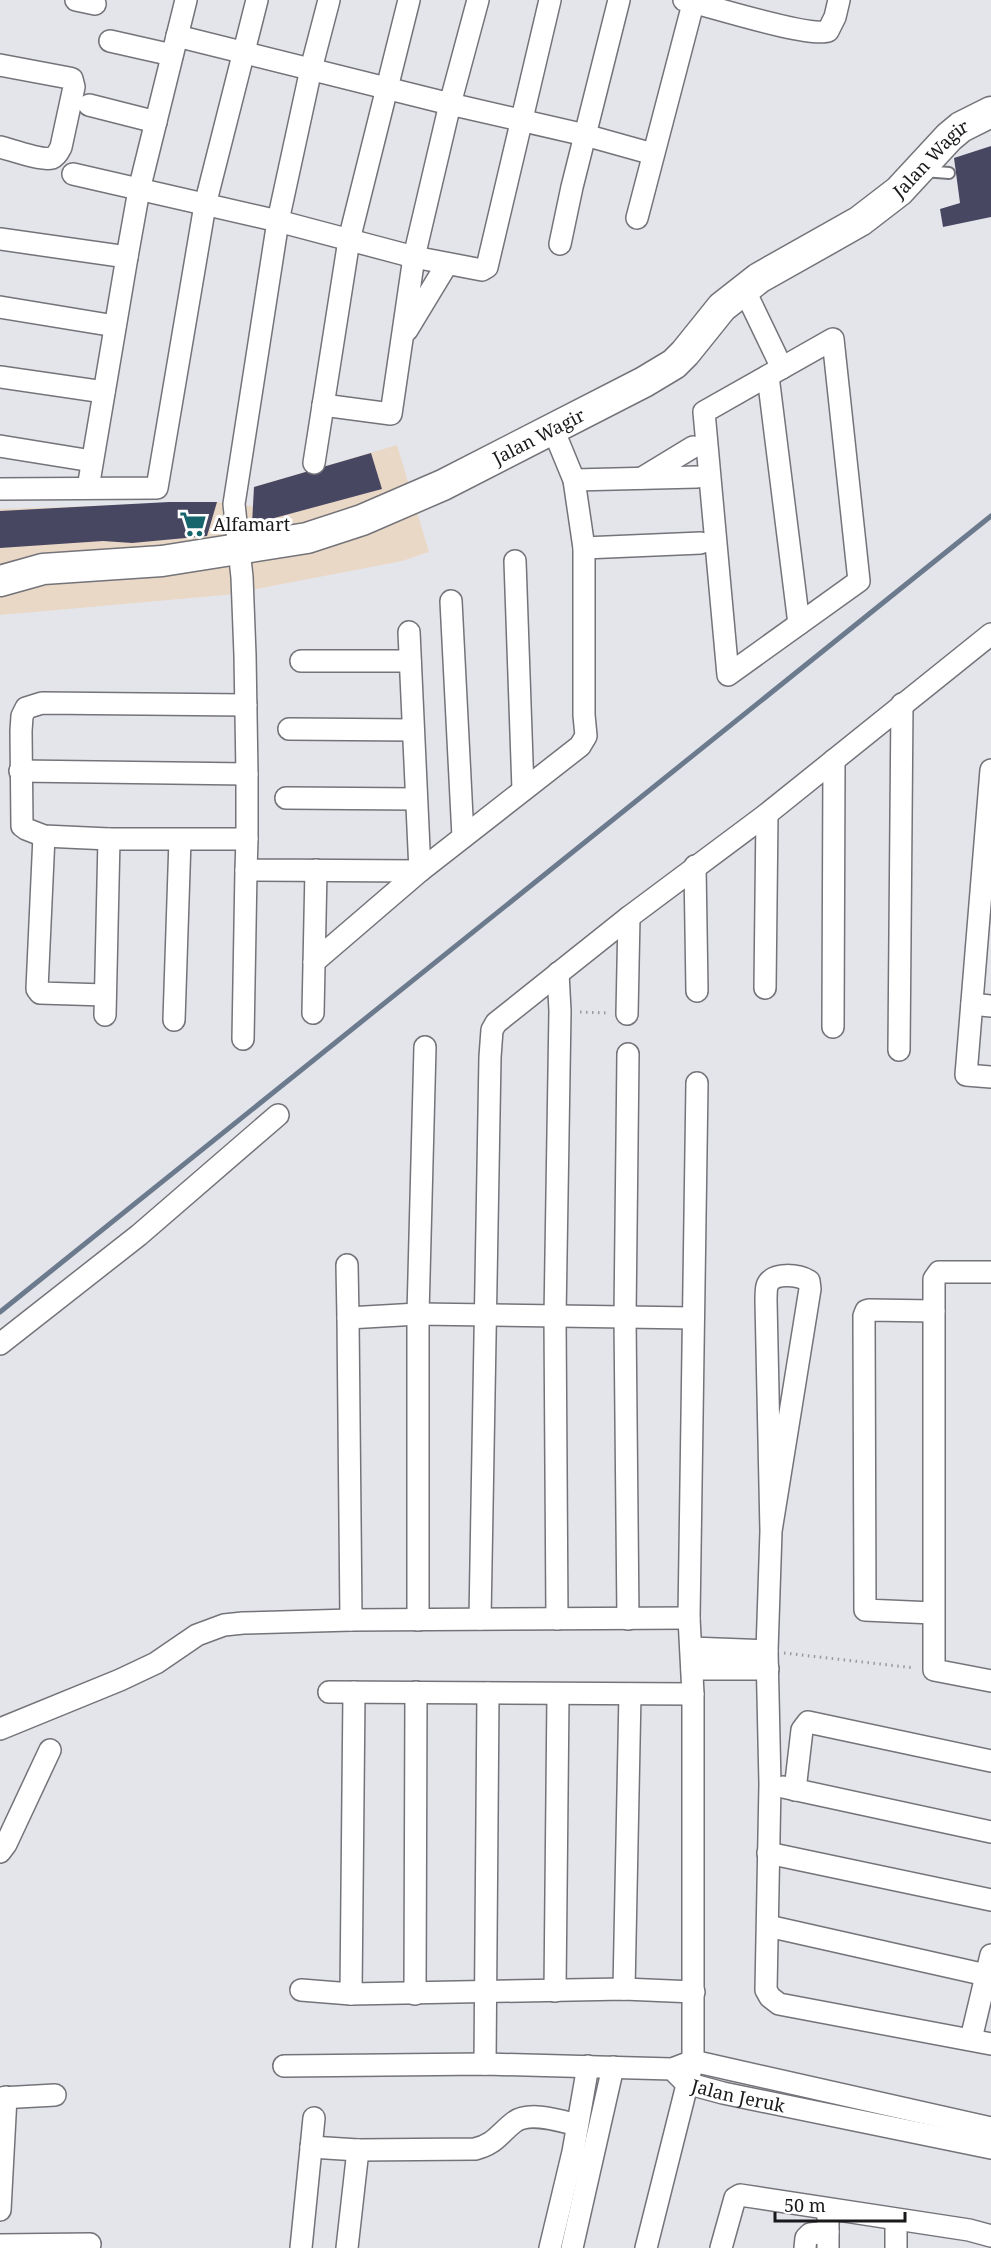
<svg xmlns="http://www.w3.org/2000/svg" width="991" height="2248" font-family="'Noto Serif',serif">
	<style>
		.commercial { fill: #ead8c7 }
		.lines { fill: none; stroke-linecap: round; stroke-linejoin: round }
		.stream { stroke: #6c7a8d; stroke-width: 5 }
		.building { fill: #484762 }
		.lane-casing { stroke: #737379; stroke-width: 14 }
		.street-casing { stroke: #737379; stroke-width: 24 }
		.secondary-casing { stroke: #737379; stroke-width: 33 }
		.path { stroke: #98999e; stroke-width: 3; stroke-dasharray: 1.5 4.5; stroke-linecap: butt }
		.lane { stroke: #fff; stroke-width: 10 }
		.street { stroke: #fff; stroke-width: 21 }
		.secondary { stroke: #fff; stroke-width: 30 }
		.labels { text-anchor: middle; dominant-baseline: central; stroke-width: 6; stroke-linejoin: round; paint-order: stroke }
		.street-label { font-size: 18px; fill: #19191b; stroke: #fff }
		.poi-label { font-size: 18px; fill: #19191b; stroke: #fff; text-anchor: start }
	</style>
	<rect width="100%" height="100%" fill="#e4e5eb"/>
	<path class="commercial" d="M397,445l32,107 -27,9 -177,34 -225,20v-106l217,-7 36,4 1,-19z"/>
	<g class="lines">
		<path class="stream" d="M0,1312l991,-796"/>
	</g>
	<g class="building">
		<path d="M991,146v71l-48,10 -3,-18 20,-6 -6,-45z"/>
		<path d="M371,453l11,36 -130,35 2,-37z"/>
		<path d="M169,502h48l-10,34 -75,7 -29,-2 -103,7v-37z"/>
	</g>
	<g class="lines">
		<defs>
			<path id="lane" d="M924,171l25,2"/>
			<g id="street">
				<path d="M76,0l19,4"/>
				<path d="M684,0c26,6 125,38 144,31l7,-14 4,-17"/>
				<path d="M177,36l273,68 135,31 68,19"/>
				<path d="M110,41l62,14"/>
				<path d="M0,65l69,13 3,1 2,8 -13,60c-2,4 -4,9 -9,11 -10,3 -40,-8 -52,-11"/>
				<path d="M89,105l67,17"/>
				<path d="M73,174l205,47 136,36 68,13 5,-3 63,-267"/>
				<path d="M637,218l57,-218"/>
				<path d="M0,239l127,18 12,-67 47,-190"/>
				<path d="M560,244l12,-57 47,-187"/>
				<path d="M744,289l38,79"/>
				<path d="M0,307l115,19"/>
				<path d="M407,330l40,-66"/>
				<path d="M833,339l26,242 -131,94 -24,-263z"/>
				<path d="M768,376l31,248"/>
				<path d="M0,377l104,15"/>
				<path d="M323,405l68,9 23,-157 36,-153 28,-104"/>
				<path d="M0,446l92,15"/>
				<path d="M314,463l35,-223 60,-240"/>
				<path d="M642,478l51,-31"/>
				<path d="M574,480l123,-3"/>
				<path d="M88,488l39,-231"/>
				<path d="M0,489l157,-1 48,-283 52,-205"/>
				<path d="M584,548l117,-5"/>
				<path d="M515,561l8,229"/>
				<path d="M451,601l12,236"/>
				<path d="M301,661h109"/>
				<path d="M246,705l-204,-2 -16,5 -4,8 -1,15 1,95 4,3 18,7 65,3h138l-1,31 174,1 160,-125 6,-10 -2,-21v-167l-10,-68 -21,-51"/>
				<path d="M289,729l124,1"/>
				<path d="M991,770l-25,305 25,2"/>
				<path d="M20,771l227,3 -2,-119 -3,-78 -8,-73 44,-283 33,-152 18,-69"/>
				<path d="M247,774v65"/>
				<path d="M286,798l130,1"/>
				<path d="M44,836l-7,153 3,4 65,2"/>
				<path d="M695,866l2,125"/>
				<path d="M314,962l106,-91 -11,-239"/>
				<path d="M765,988l2,-174"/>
				<path d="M972,1004l19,2"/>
				<path d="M313,1013l3,-143"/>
				<path d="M627,1014l2,-97"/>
				<path d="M105,1015l4,-176"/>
				<path d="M174,1020l6,-180"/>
				<path d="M833,1027l1,-267"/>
				<path d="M243,1039l3,-169"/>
				<path d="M899,1050l3,-346"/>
				<path d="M347,1265l1,53"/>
				<path d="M991,1272h-52l-5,7v391l57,11"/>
				<path d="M0,1344l139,-109 139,-120"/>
				<path d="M771,1531l39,-242 -1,-8c-10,-6 -37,-10 -42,5 -1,4 -1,11 -1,15l5,230 -4,120 3,133 -4,206 4,7 9,7 212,40"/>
				<path d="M933,1613l-68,-3 -1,-294 2,-5 3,-1 65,1"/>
				<path d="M480,1619l10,-562 2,-27 4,-7 133,-106 138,-103 224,-180"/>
				<path d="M557,1619l-2,-302 5,-306 -2,-38"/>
				<path d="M628,1619l-3,-302 3,-263"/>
				<path d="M351,1620l-3,-302 70,-4 274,4"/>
				<path d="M418,1620v-306l7,-267"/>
				<path d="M691,1648l76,3"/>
				<path d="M692,1669h76"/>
				<path d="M329,1692l364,2"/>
				<path d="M0,1729l120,-49 36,-17 41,-28 27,-10 19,-2 108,-3 338,-2"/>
				<path d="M783,1787l208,45"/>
				<path d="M795,1790l7,-60 6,-8 183,39"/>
				<path d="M0,1852l6,-8 44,-94"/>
				<path d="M768,1853l223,47"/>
				<path d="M768,1926l218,49"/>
				<path d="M624,1989l6,-295"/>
				<path d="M301,1990l50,4 273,-5 70,3"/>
				<path d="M555,1991l3,-296"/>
				<path d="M351,1994l3,-302"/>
				<path d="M415,1994l1,-302"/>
				<path d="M971,2039l20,-84"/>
				<path d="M485,2064l3,-371"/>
				<path d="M284,2066l201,-2 187,5 21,-8 298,67"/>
				<path id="s1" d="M676,2073l10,10 37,10 268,55"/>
				<path d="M0,2098l55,-3"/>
				<path d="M311,2147l47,3 117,-1c20,-5 23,-14 38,-26 15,-13 48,-2 64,2"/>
				<path d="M0,2210l6,-113"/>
				<path d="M896,2220v28"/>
				<path d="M0,2245l90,-1"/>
				<path d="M301,2248l13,-130"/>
				<path d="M347,2248l11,-98"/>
				<path d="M550,2248l23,-96 15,-86"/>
				<path d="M572,2248l41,-181"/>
				<path d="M646,2248l47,-187v-367l-4,-76 8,-535"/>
				<path d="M721,2248l14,-50 5,-3 229,35 22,6"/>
				<path d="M805,2248l1,-10 4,-4 18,-2"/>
				<path d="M828,2248v-38"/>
			</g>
			<g id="secondary">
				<path id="s2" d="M0,581l43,-12 119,-8 145,-23 55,-18 81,-35 201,-103 30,-18 11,-11 37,-46 37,-29 101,-57 39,-30 50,-54 12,-10 30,-15"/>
			</g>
		</defs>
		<use href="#lane" class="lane-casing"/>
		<use href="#street" class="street-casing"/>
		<use href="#secondary" class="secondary-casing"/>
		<g class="path">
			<path d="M580,1012l29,1"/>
			<path d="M784,1653l131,15"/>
		</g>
		<use href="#lane" class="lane"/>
		<use href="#street" class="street"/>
		<use href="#secondary" class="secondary"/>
	</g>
	<defs>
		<symbol id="supermarket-bare" viewBox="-9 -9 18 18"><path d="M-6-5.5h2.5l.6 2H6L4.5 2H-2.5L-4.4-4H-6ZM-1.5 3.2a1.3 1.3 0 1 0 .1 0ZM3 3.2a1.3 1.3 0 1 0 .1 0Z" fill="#17656c" stroke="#fff" stroke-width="2.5" paint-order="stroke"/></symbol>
	</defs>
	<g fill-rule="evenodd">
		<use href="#supermarket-bare" x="174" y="505" width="38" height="38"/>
	</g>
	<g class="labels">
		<g class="street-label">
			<text stroke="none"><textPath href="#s2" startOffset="1050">Jalan Wagir</textPath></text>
			<text stroke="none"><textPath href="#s2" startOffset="564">Jalan Wagir</textPath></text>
			<text stroke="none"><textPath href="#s1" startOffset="68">Jalan Jeruk</textPath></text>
		</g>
		<g class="poi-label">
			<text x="213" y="524">Alfamart</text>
		</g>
	</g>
	<path d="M775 2212v9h130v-9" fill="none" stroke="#19191b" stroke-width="3"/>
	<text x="784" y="2212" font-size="18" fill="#19191b" stroke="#ffffff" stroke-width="4.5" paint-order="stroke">50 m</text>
</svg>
